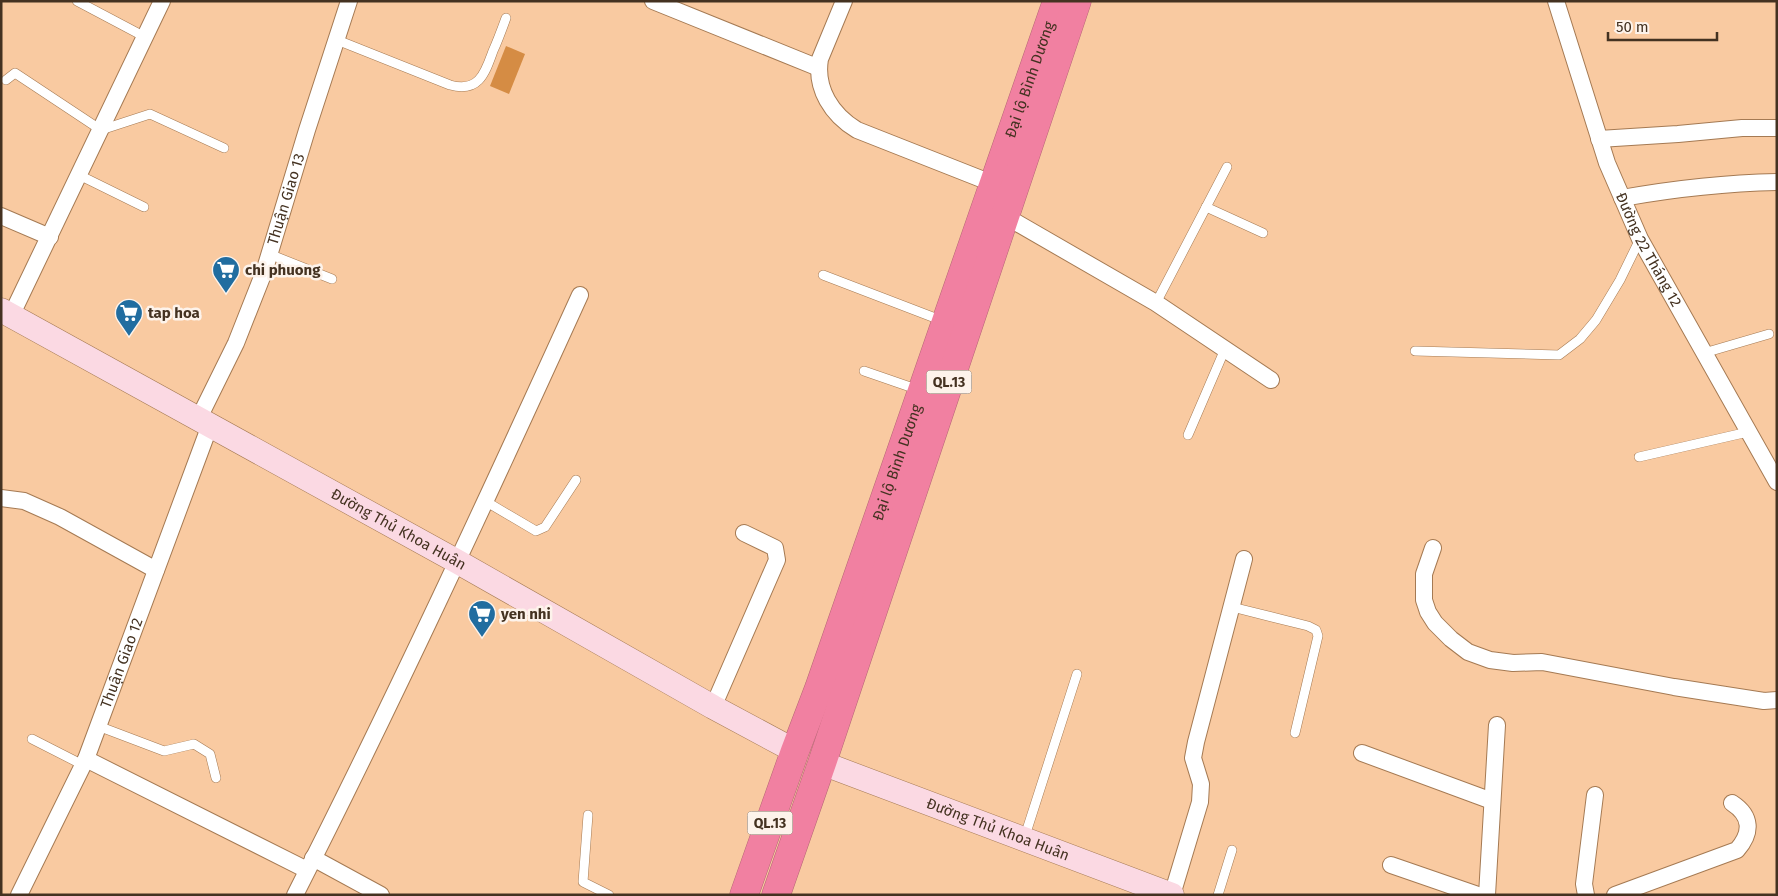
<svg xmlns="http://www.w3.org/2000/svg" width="1778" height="896" font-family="'Fira Sans',sans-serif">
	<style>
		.building { fill: #d58c44 }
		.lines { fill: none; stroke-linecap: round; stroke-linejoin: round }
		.lane-casing { stroke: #a57a53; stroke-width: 10 }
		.street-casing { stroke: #a57a53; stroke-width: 18 }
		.secondary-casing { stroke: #a57a53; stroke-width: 25 }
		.highway-casing { stroke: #b46574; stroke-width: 29 }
		.lane { stroke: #fff; stroke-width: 9 }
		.street { stroke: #fff; stroke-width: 16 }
		.secondary { stroke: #fbd9e3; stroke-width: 24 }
		.highway { stroke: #f180a1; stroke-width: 28 }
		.labels { text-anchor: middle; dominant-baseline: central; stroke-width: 5; stroke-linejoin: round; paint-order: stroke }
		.shield { fill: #fdf3eb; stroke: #7c6c5e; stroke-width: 1 }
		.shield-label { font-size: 14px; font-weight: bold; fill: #443221 }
		.street-label { font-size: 15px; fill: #443221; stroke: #fdf3eb }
		.poi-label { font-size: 15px; font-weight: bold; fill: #443221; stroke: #fdf3eb; text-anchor: start }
	</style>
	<rect width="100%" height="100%" fill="#f9caa1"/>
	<path class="building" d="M506,46l19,8 -16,40 -19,-8z"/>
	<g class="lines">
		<defs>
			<g id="lane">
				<path d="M77,1l68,36"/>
				<path d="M337,40l113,45c29,8 35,-12 43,-34 5,-11 9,-22 13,-33"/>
				<path d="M6,80l9,-7 86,57 49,-16 74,34"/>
				<path d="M79,175l65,32"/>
				<path d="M1206,207l57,26"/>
				<path d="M269,254l63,25"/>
				<path d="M823,275l120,46"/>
				<path d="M1156,303l71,-136"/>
				<path d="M1415,351l144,4 21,-16 16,-19 24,-40 20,-41"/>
				<path d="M1704,353l65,-19"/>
				<path d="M864,371l55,19"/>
				<path d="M1188,435l37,-86"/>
				<path d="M1639,457l109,-25"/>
				<path d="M485,501l51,30 9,-4 31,-47"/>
				<path d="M1232,607l76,19 8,4 2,6 -23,97"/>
				<path d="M98,726l66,25 30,-7 16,10 6,24"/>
				<path d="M32,739l51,26"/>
				<path d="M588,815l-5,67 26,13"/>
				<path d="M1024,839l53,-165"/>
				<path d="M1218,895l14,-45"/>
			</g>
			<g id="street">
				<path d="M653,1l166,67"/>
				<path d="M844,1l-24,58c-5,30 12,56 37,71l137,54"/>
				<path id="s1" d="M1556,1l51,162 33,76 137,243"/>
				<path d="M1599,139l79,-5 64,-6h35"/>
				<path d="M1622,198c51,-9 103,-15 155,-16"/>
				<path d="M1,216l49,21"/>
				<path d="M1005,216l151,87 115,77"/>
				<path d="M11,316l151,-315"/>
				<path id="s2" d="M199,418l37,-75 28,-71 43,-142 42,-129"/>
				<path d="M1,498l23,3 36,16 96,53"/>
				<path d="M1433,548l-9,26v26l4,12 7,11 16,16 17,13 22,8 23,3 29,-1 132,25 90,14 13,-1"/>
				<path d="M713,707l64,-147 -2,-12 -31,-15"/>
				<path d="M1362,753l130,48"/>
				<path d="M86,759l221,111"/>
				<path d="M313,858l68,37"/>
				<path d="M1391,865l87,30"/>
				<path id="s3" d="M19,895l67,-136 124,-334"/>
				<path d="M295,895c100,-197 193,-398 285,-600"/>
				<path d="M1172,895l28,-93 1,-18 -8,-26 3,-16 48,-183"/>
				<path d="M1487,895l10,-170"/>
				<path d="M1586,895l-2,-11 11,-89"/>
				<path d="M1615,895l122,-45c15,-17 15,-34 -5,-47"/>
			</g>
			<g id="secondary">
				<path id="s4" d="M1,310l457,252 255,145 82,44"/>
				<path id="s5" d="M822,763l350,132"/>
			</g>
			<g id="highway">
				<path id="s6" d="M744,895l51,-144 24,-63 238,-687"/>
				<path d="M776,895l46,-132 255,-762"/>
			</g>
		</defs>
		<use href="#lane" class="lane-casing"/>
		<use href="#street" class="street-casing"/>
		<use href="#secondary" class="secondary-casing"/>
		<use href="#highway" class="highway-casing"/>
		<use href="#lane" class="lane"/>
		<use href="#street" class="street"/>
		<use href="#secondary" class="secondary"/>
		<use href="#highway" class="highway"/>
	</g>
	<defs>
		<symbol id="supermarket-pin" viewBox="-11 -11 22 30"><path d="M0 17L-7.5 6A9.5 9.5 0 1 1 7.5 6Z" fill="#216da0" stroke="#fdf3eb"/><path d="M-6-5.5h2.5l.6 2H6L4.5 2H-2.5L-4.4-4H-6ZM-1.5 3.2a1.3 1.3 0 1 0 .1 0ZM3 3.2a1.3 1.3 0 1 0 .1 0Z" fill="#fff"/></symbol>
	</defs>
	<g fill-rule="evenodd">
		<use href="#supermarket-pin" x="210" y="254" width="32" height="43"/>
		<use href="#supermarket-pin" x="113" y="297" width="32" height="43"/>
		<use href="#supermarket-pin" x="466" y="598" width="32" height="43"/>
	</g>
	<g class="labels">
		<g class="shield">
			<rect x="926.5" y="370.5" width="45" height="23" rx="4"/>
			<rect x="747.5" y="811.5" width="45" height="23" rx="4"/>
		</g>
		<g class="shield-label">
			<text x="949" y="382">QL.13</text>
			<text x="770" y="823">QL.13</text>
		</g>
		<g class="street-label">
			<text stroke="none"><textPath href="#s6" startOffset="864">Đại lộ Bình Dương</textPath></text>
			<text stroke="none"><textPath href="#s2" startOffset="236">Thuận Giao 13</textPath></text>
			<text stroke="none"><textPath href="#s1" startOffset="266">Đường 22 Tháng 12</textPath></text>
			<text stroke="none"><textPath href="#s6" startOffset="459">Đại lộ Bình Dương</textPath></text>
			<text stroke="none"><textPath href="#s4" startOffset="454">Đường Thủ Khoa Huân</textPath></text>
			<text stroke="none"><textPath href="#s3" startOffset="254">Thuận Giao 12</textPath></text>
			<text stroke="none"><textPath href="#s5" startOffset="188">Đường Thủ Khoa Huân</textPath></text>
		</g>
		<g class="poi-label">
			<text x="245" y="270">chi phuong</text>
			<text x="148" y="313">tap hoa</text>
			<text x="501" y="614">yen nhi</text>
		</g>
	</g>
	<rect width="1778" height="896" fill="none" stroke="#443221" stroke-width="5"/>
	<path d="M1608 32v8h109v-8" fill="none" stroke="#443221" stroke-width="2.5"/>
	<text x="1616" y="32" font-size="15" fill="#443221" stroke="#fdf3eb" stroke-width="4" paint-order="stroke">50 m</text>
</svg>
